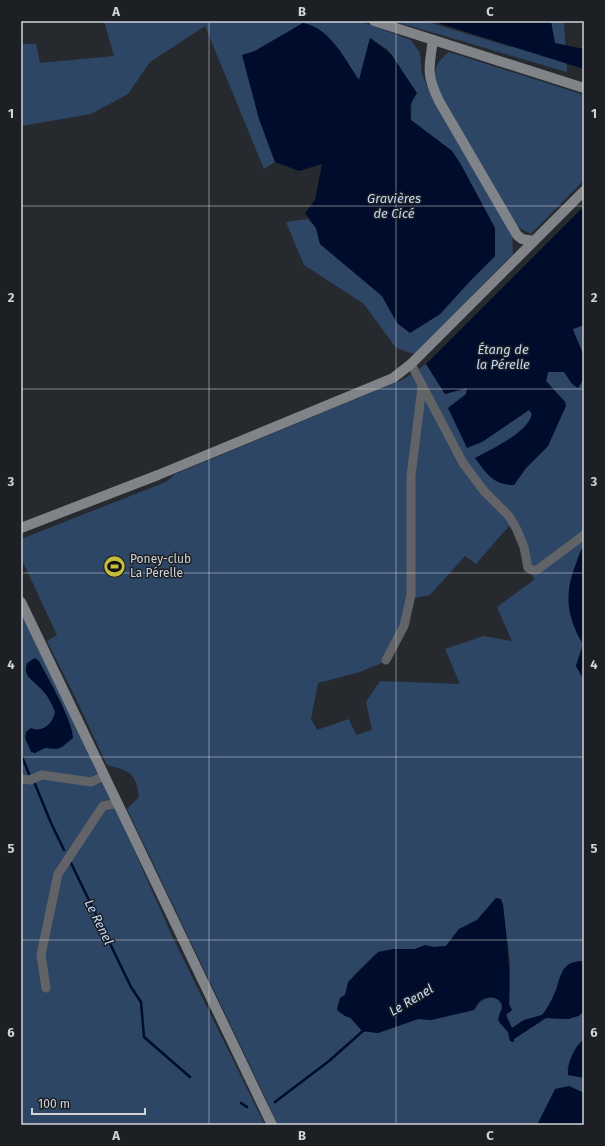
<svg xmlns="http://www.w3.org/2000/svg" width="605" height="1146" font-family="'Fira Sans',sans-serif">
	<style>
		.green { fill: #2d4666; fill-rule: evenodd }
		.water { fill: #000c2b }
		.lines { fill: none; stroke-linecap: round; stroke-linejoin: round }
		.stream { stroke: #000c2b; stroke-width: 2.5 }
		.street { stroke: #616366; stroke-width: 9 }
		.secondary { stroke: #808387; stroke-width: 10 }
		.grid { fill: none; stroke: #d0d2d6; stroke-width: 1; stroke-opacity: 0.55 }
		.labels { text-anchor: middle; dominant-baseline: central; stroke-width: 3; stroke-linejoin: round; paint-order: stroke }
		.poi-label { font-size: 12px; fill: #d0d2d6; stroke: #1c2025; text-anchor: start }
		.water-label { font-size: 13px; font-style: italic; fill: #c3d9f6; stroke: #1c2025 }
		.neatline { fill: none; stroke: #d0d2d6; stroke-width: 1.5 }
		.grid-label { font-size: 13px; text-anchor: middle; font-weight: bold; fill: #d0d2d6 }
	</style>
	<rect width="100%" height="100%" fill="#262a2f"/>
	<g class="green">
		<path d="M104,21h256l51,19 9,13 2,21 11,26 79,135 1,19 -98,100 -19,-6 -32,-44 -60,-39 -18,-43 22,-3 8,9 4,16 62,52 15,27 21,5 22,-14 32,-35 23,-23v-28l-35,-65 -8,-12 -41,-31 1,-19 -12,-34 -13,-18 -17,-11 -11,42c-15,-22 -29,-52 -56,-57l-54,31 5,43 5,22 16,43 -11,7 -59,-143 -55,36 -22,32 -37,20 -70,12v-90l1,8h14l4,19 74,-7z"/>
		<path d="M393,21h31l87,26 3,-26h50l3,51z"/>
		<path d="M449,52l135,43v85l-53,54 -15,-8 -81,-142c-1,-16 1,-21 14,-32z"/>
		<path d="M584,325v29l-12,-25z"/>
		<path d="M426,364l19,30 22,-6 -1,6 16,48 47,-32 3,4c-3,14 -21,24 -33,31l15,40 12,-17 22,-22 17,-44 -19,-21 2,-9 16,-1 7,11 7,6 6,-9v167l-2,3 -6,83 7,12 -7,22 8,14v281c-19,0 -22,9 -27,26 -3,9 -9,21 -15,28l-18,5 -12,8 -6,-13 6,-5 -3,-5 1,-39 -2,-22 -12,-46 -19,22 -18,9 -13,17 -31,3h-21l-11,2 -9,5 -18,17 -9,13 -1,7 -8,10 -1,7 8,6 5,2 12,13 16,2 40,-14 13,1 43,-10c6,-10 21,-21 28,-4l-4,13 10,13 2,9 4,1v-3l32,-21 22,1 10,-3 6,-4v27l-8,8 -9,22 17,9v15l-15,-7 -24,25 -8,14h-260l-10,-24 -140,-292 12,-12c-3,-25 -10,-26 -32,-32l-30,-64 -30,-60 10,-6 -36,-77v-19l145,-57 9,-8 229,-95zM515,519l19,61 -37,27 15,34 -28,-5 -39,13 15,35 -80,-3 -14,21 6,28 -16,5 -7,-16 -32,11 -6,-11 7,-36 42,-11 29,-12 26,-62 15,-3 35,-39 11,8z"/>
		<path d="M21,611l110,232 41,93 93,189h-244z"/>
	</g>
	<g class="water">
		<path d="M431,21h120l4,22 29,6v20z"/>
		<path d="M303,23c27,5 41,35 56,57l11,-42 21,16 26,39 -7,12 1,15 41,31 8,12 35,65v28l-23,23 -32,35 -30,19 -13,-10 -15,-27 -62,-52 -4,-16 -11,-15 10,-13 7,-36 -23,7 -24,-9 -16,-43 -17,-64 13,-4z"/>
		<path d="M584,206v119l-11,4c7,21 20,37 5,59l-6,-4 -8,-12h-16l-2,9 19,21 1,4 -18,40 -22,22 -12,17c-21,0 -28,-12 -39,-27 16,-9 53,-25 57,-44l-3,-4 -47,32 -15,6 -19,-40 18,-14 1,-6 -22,6 -19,-30z"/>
		<path d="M584,546v134l-8,-14 7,-22c-16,-27 -19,-48 -8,-78 3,-6 4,-15 9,-20z"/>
		<path d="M35,658l4,3c9,17 34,60 34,77l-11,9 -5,2 -12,-1 -10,5 -4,-1 -6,-14 1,-6 5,-4c11,5 22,-4 24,-16 -3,-8 -8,-18 -15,-24 -8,-9 -17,-11 -13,-25z"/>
		<path d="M496,898l5,1 2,6c4,34 8,66 6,99l3,6 -6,5 6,13 12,-8 18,-5c6,-7 12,-19 15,-28 5,-17 8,-26 27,-26v51l-6,4 -10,3 -22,-1 -32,21v3l-4,-1 -2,-9 -9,-10c-2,-6 3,-10 3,-15 0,-11 -15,-11 -21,-7 -3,2 -5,7 -7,10l-43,10 -13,-1 -40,14 -16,-2 -11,-13 -6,-2 -8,-6 3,-12 5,-3 3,-13 30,-30 16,-3h21l10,-4 9,2 12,-1 13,-17 18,-9z"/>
		<path d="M584,1039v39l-16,-3c-1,-13 6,-27 16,-36z"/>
		<path d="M569,1086l15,7v32h-47l18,-36z"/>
	</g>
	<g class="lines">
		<g class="stream">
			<path d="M21,754l8,20"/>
			<path d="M35,784l16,39 13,27"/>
			<path d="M71,863l60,124 10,15 3,35 46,40"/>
			<path d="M275,1102l54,-41 35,-31"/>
			<path d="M241,1103l6,4"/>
		</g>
		<g class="street">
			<path d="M411,364l52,99 21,28 25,25 8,14 7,17 4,21 4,2h5l47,-35"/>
			<path d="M386,660l18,-34 7,-31v-119l11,-89"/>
			<path d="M21,779l9,1 12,-5 49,7 13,-6"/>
			<path d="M46,988l-5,-33 17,-81 45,-68 15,-3"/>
		</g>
		<g class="secondary">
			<path d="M374,21l210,67"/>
			<path d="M433,40c-4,27 -7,35 6,61l78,134 5,4 12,2"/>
			<path d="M21,528l137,-53 235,-97 18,-14 173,-173"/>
			<path d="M21,602l251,523"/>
		</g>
	</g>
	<path class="grid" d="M209,21v1104M396,21v1104M21,206h563M21,389h563M21,573h563M21,757h563M21,940h563"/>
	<defs>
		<symbol id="stadium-disc" viewBox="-11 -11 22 22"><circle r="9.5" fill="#c4bc3d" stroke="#1c2025"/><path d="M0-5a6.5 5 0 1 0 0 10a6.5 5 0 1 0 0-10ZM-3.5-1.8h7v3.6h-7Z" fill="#111"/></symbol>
	</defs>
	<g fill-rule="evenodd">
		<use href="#stadium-disc" x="102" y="554" width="25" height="25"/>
	</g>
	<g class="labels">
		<g class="poi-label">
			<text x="130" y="559">Poney-club<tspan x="130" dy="14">La Pérelle</tspan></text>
		</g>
		<g class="water-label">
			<text x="394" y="198">Gravières<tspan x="394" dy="15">de Cicé</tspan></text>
			<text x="503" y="349">Étang de<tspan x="503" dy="15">la Pérelle</tspan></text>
			<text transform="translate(99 922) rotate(64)">Le Renel</text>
			<text transform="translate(411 1000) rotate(-31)">Le Renel</text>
		</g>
	</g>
	<rect width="605" height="1146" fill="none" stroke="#1c2025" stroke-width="44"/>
	<path d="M32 1108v6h113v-6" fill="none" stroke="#d0d2d6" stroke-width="2"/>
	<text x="38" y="1108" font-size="12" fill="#d0d2d6" stroke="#1c2025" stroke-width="3" paint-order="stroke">100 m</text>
	<rect x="22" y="22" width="561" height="1102" class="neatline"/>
	<g class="grid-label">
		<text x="116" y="16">A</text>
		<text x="302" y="16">B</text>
		<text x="490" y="16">C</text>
		<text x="11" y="118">1</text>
		<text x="594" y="118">1</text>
		<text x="11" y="302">2</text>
		<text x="594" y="302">2</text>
		<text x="11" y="486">3</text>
		<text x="594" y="486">3</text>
		<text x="11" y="669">4</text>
		<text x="594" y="669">4</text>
		<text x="11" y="853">5</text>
		<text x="594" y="853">5</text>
		<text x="11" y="1037">6</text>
		<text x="594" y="1037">6</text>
		<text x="116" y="1140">A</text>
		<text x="302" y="1140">B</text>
		<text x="490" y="1140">C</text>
	</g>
</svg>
